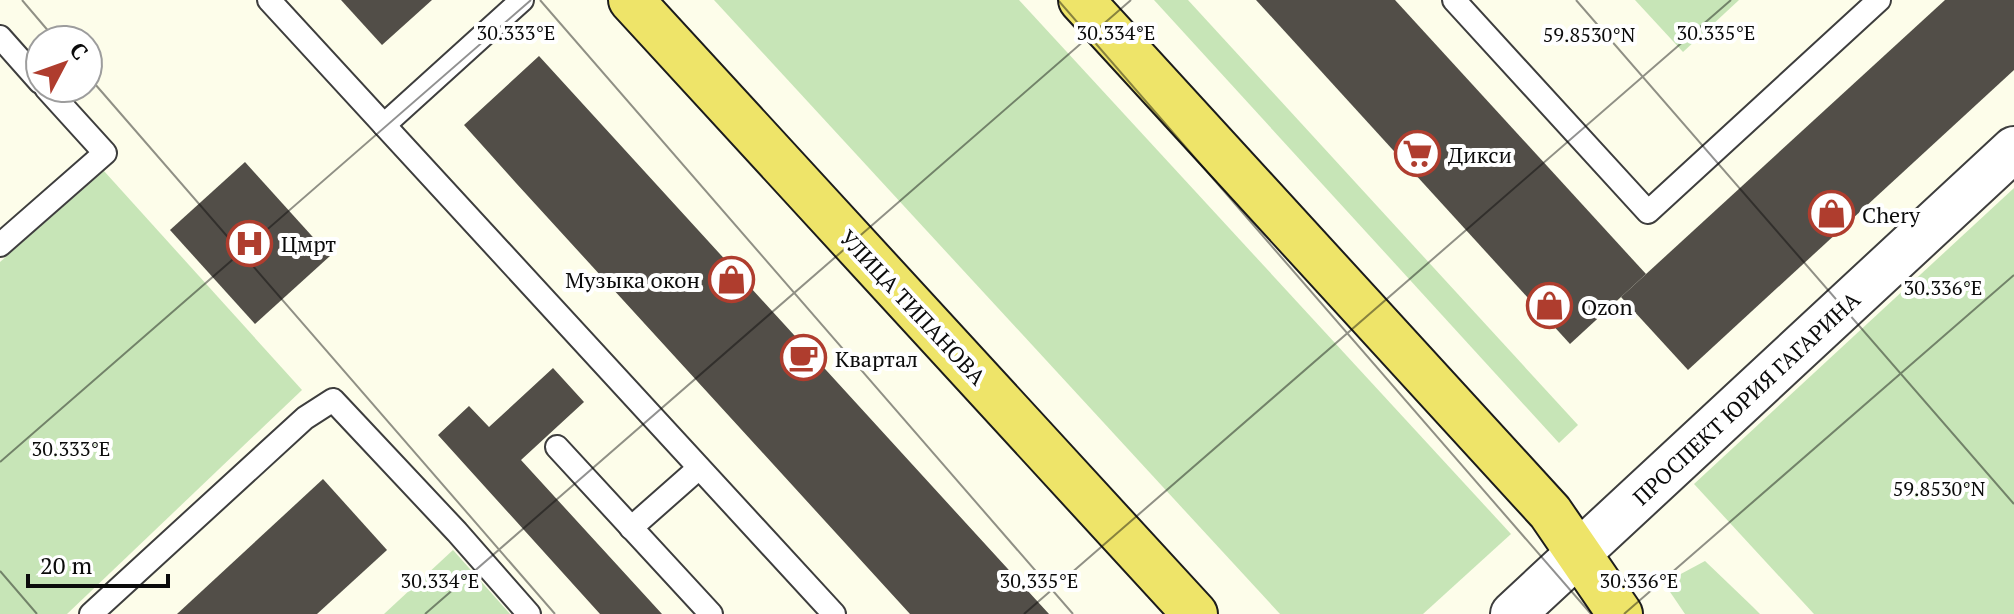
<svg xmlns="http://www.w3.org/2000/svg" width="2014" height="614" font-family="'PT Serif',serif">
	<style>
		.green { fill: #c7e5b7 }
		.building { fill: #524e48 }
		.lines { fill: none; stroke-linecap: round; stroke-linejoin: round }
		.service-casing { stroke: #3e3e3e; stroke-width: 26 }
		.minor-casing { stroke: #3e3e3e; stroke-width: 48 }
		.primary-casing { stroke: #1c1c1c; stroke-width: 48 }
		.service { stroke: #fff; stroke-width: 22 }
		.minor { stroke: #fff; stroke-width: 44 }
		.primary { stroke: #eee469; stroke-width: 44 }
		.ticks { fill: none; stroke: #0b0b0b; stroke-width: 2; stroke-opacity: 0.45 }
		.labels { text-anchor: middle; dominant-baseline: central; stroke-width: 8; stroke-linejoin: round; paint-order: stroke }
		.poi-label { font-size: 22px; fill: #0b0b0b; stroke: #fff; text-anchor: start }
		.street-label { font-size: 22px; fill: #0b0b0b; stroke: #fff }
		.ticks-label { font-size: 20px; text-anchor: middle; fill: #0b0b0b; stroke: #fff; stroke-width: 8; stroke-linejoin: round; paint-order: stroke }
	</style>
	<rect width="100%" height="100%" fill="#fdfdea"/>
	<g class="green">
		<path d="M714,0h305l492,534 -88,80h-143z"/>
		<path d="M1154,0h34l390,425 -19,18z"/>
		<path d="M1635,0h104l-56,52z"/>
		<path d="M104,171l198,219 -235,224h-67v-352z"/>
		<path d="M2014,188v426h-200l-120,-130z"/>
		<path d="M453,550l57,64h-126z"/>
		<path d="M1705,561l48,46 7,7h-75l-21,-31z"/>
	</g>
	<g class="building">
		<path d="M341,0h91l-50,45z"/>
		<path d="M1256,0h139l251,274 -76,70z"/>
		<path d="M1945,0h69v70l-326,300 -67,-73z"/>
		<path d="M539,56l308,337 202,221h-139l-394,-431 -52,-58z"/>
		<path d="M245,162l85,94 -75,68 -85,-94z"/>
		<path d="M553,368l31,34 -63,58 141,154h-62l-162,-179 31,-29 20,21z"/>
		<path d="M323,479l64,71 -70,64h-140z"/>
	</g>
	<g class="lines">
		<defs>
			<g id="service">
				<path d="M269,0l565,614"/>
				<path d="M1454,0l194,212 231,-212"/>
				<path d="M0,37l40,45"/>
				<path d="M384,125l138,-125"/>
				<path d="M0,245l105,-92 -59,-65"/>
				<path d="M557,447l154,167"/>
				<path d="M631,528l68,-60"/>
				<path d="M91,614l214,-196 28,-18 124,132 72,82"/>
			</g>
			<path id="minor" d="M1513,614l501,-465"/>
			<g id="primary">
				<path d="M631,0l564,614"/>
				<path d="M1081,0l469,512 70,102"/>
			</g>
		</defs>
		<use href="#service" class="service-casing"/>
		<use href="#minor" class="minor-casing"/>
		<use href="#primary" class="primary-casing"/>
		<use href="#service" class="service"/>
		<use href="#minor" class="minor"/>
		<use href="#primary" class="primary"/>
	</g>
	<path class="ticks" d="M22,0l34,40M540,0l533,614M1058,0l533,614M1576,0l438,504M88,76l467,538M0,462l531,-462M0,571l37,43M425,614l706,-614M1024,614l707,-614M1624,614l390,-339"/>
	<defs>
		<symbol id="supermarket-ring" viewBox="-11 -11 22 22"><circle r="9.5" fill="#fff" stroke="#af3d2e" stroke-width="1.5"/><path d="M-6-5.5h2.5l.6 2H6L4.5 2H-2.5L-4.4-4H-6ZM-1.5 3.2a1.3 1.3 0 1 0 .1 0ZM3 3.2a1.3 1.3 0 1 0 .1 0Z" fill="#af3d2e"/></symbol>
		<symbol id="shop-ring" viewBox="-11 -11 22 22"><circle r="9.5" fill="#fff" stroke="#af3d2e" stroke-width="1.5"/><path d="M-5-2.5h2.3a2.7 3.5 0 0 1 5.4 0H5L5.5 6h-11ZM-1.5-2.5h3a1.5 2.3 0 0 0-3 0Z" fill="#af3d2e"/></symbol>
		<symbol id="hospital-ring" viewBox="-11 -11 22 22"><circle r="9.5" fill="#fff" stroke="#af3d2e" stroke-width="1.5"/><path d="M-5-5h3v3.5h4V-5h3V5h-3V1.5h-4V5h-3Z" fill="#af3d2e"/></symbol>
		<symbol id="cafe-ring" viewBox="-11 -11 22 22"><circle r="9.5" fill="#fff" stroke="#af3d2e" stroke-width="1.5"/><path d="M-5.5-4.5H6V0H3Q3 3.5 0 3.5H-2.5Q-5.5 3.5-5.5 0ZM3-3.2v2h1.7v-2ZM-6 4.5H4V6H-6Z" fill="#af3d2e"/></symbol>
	</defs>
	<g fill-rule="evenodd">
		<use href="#supermarket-ring" x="1392" y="128" width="51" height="51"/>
		<use href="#shop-ring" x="1806" y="188" width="51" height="51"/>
		<use href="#hospital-ring" x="224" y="218" width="51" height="51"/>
		<use href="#shop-ring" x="706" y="254" width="51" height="51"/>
		<use href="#shop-ring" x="1524" y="280" width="51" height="51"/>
		<use href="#cafe-ring" x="778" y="332" width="51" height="51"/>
	</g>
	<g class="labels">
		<g class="poi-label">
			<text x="1448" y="154">Дикси</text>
			<text x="1862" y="214">Chery</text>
			<text x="281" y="243">Цмрт</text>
			<text x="700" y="279" text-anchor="end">Музыка окон</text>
			<text x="1581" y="306">Ozon</text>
			<text x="835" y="358">Квартал</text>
		</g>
		<g class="street-label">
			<text transform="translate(913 307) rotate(47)">УЛИЦА ТИПАНОВА</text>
			<text transform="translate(1746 398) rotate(-43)">ПРОСПЕКТ ЮРИЯ ГАГАРИНА</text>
		</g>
	</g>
	<g class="ticks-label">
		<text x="516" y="40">30.333°E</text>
		<text x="1116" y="40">30.334°E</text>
		<text x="1716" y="40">30.335°E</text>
		<text x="1589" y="42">59.8530°N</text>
		<text x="1943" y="295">30.336°E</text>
		<text x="71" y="456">30.333°E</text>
		<text x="1939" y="496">59.8530°N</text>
		<text x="440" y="588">30.334°E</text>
		<text x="1039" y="588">30.335°E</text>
		<text x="1639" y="588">30.336°E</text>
	</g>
	<g transform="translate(64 64) rotate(49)"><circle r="38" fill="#ffffff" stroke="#9d9d9d" stroke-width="2"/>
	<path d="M0-6L14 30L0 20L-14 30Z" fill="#af3d2e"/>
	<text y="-12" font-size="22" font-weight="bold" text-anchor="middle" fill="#0b0b0b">С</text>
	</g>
	<path d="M28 574v12h140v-12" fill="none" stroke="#0b0b0b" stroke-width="4"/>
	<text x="40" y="574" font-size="24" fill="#0b0b0b" stroke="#ffffff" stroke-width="6" paint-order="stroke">20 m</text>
</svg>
